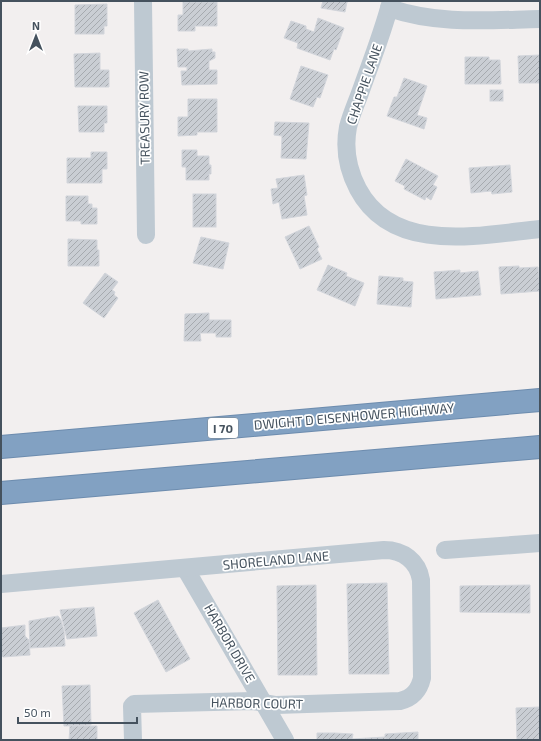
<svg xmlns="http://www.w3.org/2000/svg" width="541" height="741" font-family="'Exo 2',sans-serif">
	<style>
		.building { fill: url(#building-hatch); stroke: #d2d5db }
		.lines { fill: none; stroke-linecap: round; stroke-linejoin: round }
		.motorway-casing { stroke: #6d8cae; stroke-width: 24 }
		.minor { stroke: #bec9d2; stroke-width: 18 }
		.motorway { stroke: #82a1c2; stroke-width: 22 }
		.labels { text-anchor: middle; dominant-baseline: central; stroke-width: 3.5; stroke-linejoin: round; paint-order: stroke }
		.shield { fill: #fff; stroke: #7d868e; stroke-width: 1 }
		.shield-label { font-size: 12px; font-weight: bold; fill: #45525e }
		.street-label { font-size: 13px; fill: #45525e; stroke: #fff }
	</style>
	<defs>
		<pattern id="building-hatch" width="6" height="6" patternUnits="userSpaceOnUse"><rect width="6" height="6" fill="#caced4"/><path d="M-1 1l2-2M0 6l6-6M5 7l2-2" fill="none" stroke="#a6aaaf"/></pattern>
	</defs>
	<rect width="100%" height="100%" fill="#f2efef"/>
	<g class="building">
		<path d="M323,1h27l-3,1 -2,10 -24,-4z"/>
		<path d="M183,2h34v24h-22v5h-17v-16h5z"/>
		<path d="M107,4v22h-3v8h-29v-29z"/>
		<path d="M318,18l26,10 -8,22 -2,-1 -4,11 -33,-12 1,-5 -14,-5 7,-17 15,5v3l8,3z"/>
		<path d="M177,49h11v2l24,-2v3h3v6l-6,3v9h8v14l-35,1 -1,-14h6v-4h-9z"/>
		<path d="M100,53v17h9v17h-34l-1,-33z"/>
		<path d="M540,55v28h-21l-1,-27z"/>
		<path d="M465,57h24v3h11l1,24h-36z"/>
		<path d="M301,66l27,9 -8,23 -3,-1 -4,10 -23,-8z"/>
		<path d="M404,78l23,8 -10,29 10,3 -3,11 -37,-13 7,-19h3z"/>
		<rect x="490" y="90" width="13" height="11"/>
		<path d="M188,99h29v33h-20v3l-19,1v-19h10z"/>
		<path d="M78,106h29v17h-3v9h-25z"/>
		<path d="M275,122l34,1 -3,36 -25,-1 1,-22 -8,-1z"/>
		<path d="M182,150h15v6h12v9h2v9h-2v6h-23v-13h-4z"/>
		<path d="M91,152h16v17h-5v14h-35v-25h24z"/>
		<path d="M406,159l32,17 -5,9 4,2 -6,13 -5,-3 -1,3 -21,-11 1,-3 -10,-5z"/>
		<path d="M510,165l2,27 -20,2 -1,-3 -20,2 -2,-25z"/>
		<path d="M304,175l3,20 -3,1 3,19 -25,4 -3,-17 -6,2 -2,-15 7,-1 -2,-9z"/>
		<rect x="193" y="194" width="23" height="33"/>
		<path d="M66,196h22v8h4v4h5v16h-16v-3h-15z"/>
		<path d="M309,226l10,21 -2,2 5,10 -22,10 -15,-32z"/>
		<path d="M201,237l28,6 -6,26 -30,-6z"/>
		<path d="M68,239l29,1v10h2v16h-31z"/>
		<path d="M328,265l19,8 -1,3 18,7 -9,23 -38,-16z"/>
		<path d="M519,266v2l19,-1 2,24 -39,3 -2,-27z"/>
		<path d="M460,270v3l18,-2 3,24 -45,4 -2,-27z"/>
		<path d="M105,273l13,9 -6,8 3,2 -1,3 4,3 -14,20 -21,-15z"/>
		<path d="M379,276l24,2v3l10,1 -2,25 -34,-3z"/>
		<path d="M209,313v7h22v17h-15v-4h-16l1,8h-17l1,-27z"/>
		<path d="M387,583l2,91h-40l-2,-90z"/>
		<path d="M316,585l1,90h-39l-1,-89z"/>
		<path d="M530,585v28l-70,-1v-26z"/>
		<path d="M158,600l32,59 -24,13 -32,-59z"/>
		<path d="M94,607l3,29 -30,3 -7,-29z"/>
		<path d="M58,616l3,4 3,11 1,15 -35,2 -1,-27z"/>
		<path d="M25,625v11l4,4 1,15 -27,2 -2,-2v-27z"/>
		<path d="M90,685l1,40 -27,1 -2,-40z"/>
		<path d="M540,707v33h-23l-1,-32z"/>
		<path d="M70,726h27v14h-28z"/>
		<path d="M418,732v8h-33v-6z"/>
		<path d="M317,733h17l19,1 -1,6h-35z"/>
		<path d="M385,737v3h-33v-1z"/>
	</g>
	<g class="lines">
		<defs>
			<g id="motorway">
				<path d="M1,447l539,-47"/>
				<path d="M1,493l539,-46"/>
			</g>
		</defs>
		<use href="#motorway" class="motorway-casing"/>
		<g class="minor">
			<path d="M143,1l3,234"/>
			<path d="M391,1c-8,31 -20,61 -31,92 -4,11 -9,22 -12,34 -4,21 0,43 10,62 35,66 122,46 182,40"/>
			<path d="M389,8c49,17 100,12 151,11"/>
			<path d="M445,550l95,-7"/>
			<path d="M185,568l100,172"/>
			<path d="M1,584l383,-34c19,0 34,11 37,30l1,98c-3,13 -10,20 -22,23l-124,4 -23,-4 -119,3 -2,2 1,34"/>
		</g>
		<use href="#motorway" class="motorway"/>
	</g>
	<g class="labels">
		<rect class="shield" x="208" y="418" width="30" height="20" rx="3"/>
		<g class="shield-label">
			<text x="223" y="428">I 70</text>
		</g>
		<g class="street-label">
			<text transform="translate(364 84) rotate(-71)">CHAPPIE LANE</text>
			<text transform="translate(144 118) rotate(-91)">TREASURY ROW</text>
			<text transform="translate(354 416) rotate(-5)">DWIGHT D EISENHOWER HIGHWAY</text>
			<text transform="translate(276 560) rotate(-5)">SHORELAND LANE</text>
			<text transform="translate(230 643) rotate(60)">HARBOR DRIVE</text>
			<text transform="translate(257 703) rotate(1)">HARBOR COURT</text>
		</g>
	</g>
	<rect width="541" height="741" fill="none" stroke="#45525e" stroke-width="4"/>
	<g transform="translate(36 36)" stroke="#ffffff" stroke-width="3" paint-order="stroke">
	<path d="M0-3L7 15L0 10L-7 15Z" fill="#45525e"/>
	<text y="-6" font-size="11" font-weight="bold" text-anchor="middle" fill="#45525e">N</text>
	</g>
	<path d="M18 717v6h119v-6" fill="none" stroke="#45525e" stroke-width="2"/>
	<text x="24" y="717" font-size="12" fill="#45525e" stroke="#ffffff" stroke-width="3" paint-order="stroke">50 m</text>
</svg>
